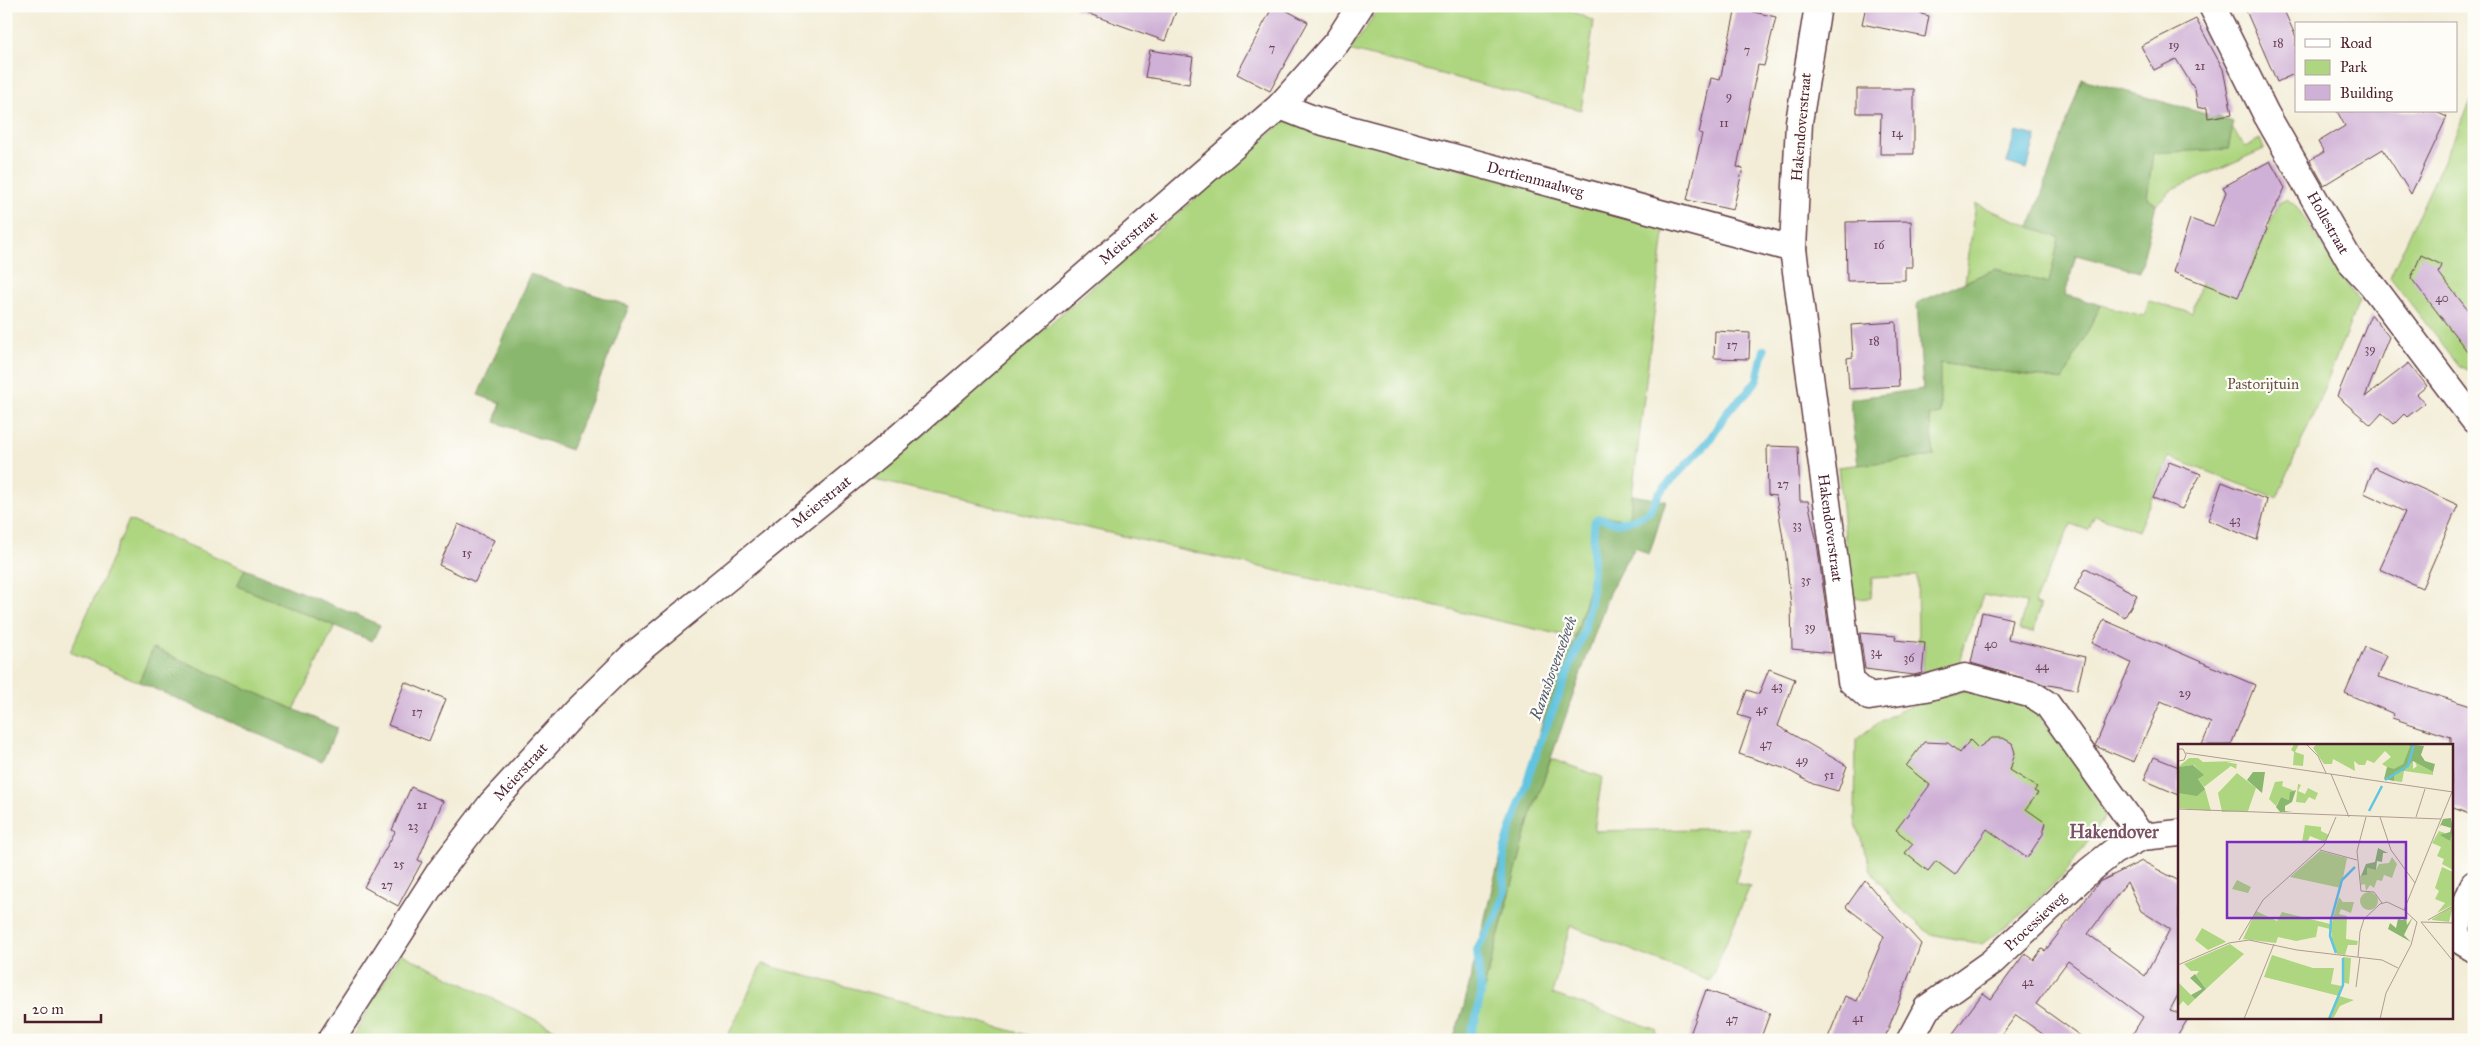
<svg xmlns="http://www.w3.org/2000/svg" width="2480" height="1046" font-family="'IM FELL Great Primer',serif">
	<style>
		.green { fill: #aed680; stroke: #7c7a56 }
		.forest { fill: #8ab76e; stroke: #6a6b4c }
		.water { fill: #62c4e0; stroke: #567286 }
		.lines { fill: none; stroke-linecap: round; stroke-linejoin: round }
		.stream { stroke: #62c4e0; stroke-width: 8 }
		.building { fill: #cfb0d6; fill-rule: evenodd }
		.minor-casing { stroke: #633e45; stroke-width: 29 }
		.minor { stroke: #fff; stroke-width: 26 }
		.labels { text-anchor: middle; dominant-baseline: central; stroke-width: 4.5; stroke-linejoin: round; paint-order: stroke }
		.number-label { font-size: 12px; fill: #6b4356 }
		.street-label { font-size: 15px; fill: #4a1f2b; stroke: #fdfcf7 }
		.park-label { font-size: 15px; fill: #685644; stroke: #fdfcf7 }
		.water-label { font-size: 16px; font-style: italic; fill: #52596a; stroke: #fdfcf7 }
		.quarter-label { font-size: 18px; font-weight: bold; fill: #795267; stroke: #fdfcf7 }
		.inset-river { fill: none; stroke: #62c4e0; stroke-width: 2.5 }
		.inset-road { fill: none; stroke: #af9b92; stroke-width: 1 }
		.view { fill: #7b2cbf; fill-opacity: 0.15; stroke: #7b2cbf; stroke-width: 2.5 }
		.inset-edge { fill: none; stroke: #4a1f2b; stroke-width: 2.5 }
	</style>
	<rect width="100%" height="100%" fill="#fdfcf7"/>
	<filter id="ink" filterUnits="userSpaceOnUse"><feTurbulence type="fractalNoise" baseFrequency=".02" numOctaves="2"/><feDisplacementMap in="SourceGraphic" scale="10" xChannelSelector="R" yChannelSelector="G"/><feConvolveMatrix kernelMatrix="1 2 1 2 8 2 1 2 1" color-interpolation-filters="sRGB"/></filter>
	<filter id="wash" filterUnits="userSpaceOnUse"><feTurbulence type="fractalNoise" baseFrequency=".0096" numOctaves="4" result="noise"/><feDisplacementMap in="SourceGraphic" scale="20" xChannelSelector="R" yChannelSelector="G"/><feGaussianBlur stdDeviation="1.12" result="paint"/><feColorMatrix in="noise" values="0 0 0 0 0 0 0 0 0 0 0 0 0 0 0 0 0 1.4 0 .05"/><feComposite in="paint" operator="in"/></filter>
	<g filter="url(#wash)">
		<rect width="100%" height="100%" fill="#f3edd7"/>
		<g class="green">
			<path d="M1379,6h181l34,15 -13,89 -232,-60 15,-18z"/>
			<path d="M2471,101l3,2v270l-16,-8 -68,-88z"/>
			<path d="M1286,120l379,105 -36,295 -32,-5 -9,77 -13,46 -705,-159z"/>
			<path d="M2232,128l13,19 15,-8 4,10 -91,40 -17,15 -9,-6 6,-46 75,-3z"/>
			<path d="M2287,199l10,8 62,94 -43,107 -39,90 -108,-41 -31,74 -43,-16 -7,15 -17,-6 -37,79 6,3 -6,26 -15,-2 7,-27 -43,-8 -21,56 -3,17 -37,8 3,-32 -7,-1 -1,-67 -45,2 -1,20 -20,1 -13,-132 96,-11 -5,-40 11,-2 -1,-51 124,17 38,-75 43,11 5,-15 43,12 10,-33 37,13 40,-90z"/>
			<path d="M1976,204l83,34 -10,45 -54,-14 -30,13z"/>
			<path d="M129,520l116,49 -7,17 97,40 -41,84 -140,-62 -15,34 -69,-30z"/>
			<path d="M1969,689l61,17 44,51 33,58 -41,57 -43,41 -41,31 -52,-10 -33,-29 -26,-34 -16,-51 1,-80c37,-32 66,-39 113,-51z"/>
			<path d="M1551,759l51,18 -8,54 156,-3 -15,55 15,3 -40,95 -140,-55 -18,68 105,36 -1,10h-186l62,-228z"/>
			<path d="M400,953l177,87h-226z"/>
			<path d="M762,964l284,76h-320z"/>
		</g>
		<g class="forest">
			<path d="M2082,79l152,43 -6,27 -75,4 -6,45 9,6 -16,68 -64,-17 -11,40 36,10 -38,75 -123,-17v51l-11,2 5,40 -76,9 -8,-66 73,-10 -6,-86 78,-34 54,14 10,-45 -29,-11z"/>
			<path d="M530,274l99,32 -58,144 -76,-28 6,-19 -23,-8z"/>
			<path d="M1632,495l34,6 -17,54 -13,-8 -11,15 -16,31 -77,219 -62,228h-17l11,-34 31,-130 54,-175 26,-63 13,-46 9,-77 32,5z"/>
			<path d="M245,569l135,56 -8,16 -135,-55z"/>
			<path d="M153,648l184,80 -15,34 -183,-80z"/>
		</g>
		<path class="water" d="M2016,131l20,5 -9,33 -20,-6z"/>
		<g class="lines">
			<path class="stream" d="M1468,1040l7,-18 6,-28 -4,-44 19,-33 9,-26 -2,-18 1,-23 35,-105 45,-113 8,-41 2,-68 4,-5 19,5 18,-4 14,-7 11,-20 48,-50 21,-33 17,-15 11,-14 7,-30"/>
		</g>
		<g id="blocks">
			<g class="building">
				<path d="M1076,6h102l-13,35 -90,-32z"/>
				<path d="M1273,6h5l30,16 -38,69 -33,-17z"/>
				<path d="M1866,6h56l-1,8 8,2 -4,21 -63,-13z"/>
				<path d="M2244,6h38l14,31v36l-19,9z"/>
				<path d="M1736,8l40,9 -12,49 -6,-1 -21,102 6,1 -10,42 -46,-10 15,-66 -3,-1 12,-55 9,2z"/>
				<path d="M2196,19l27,50 9,45 -24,4 -1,-11 -9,1 -3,-18 -19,-31 -22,11 -13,-24z"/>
				<path d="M1150,50l43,7 -4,27 -44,-7z"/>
				<path d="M1857,89h57v65h-34l1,-41h-24z"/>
				<path d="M2337,111h97l13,6 -36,77 -28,-45 -59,36 -14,-25 14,-8 -6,-10 27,-16z"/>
				<path d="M2270,161l15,27 -20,40 2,1 -29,68 -65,-25 17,-53 23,8 13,-35 -3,-5z"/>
				<path d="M1911,221l1,46h-7v13l-58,1 -1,-59z"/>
				<path d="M2421,255l21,10 -3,8 35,45v42l-63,-82z"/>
				<path d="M2371,314l18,23 -24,60 44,-34 18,23 -10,8 8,9 -18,14 -3,-3 -10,10 -12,-11 -11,12 -34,-29z"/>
				<path d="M1896,322l3,64 -50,3 -2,-31 6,-1 -2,-32z"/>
				<path d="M1715,331l35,2 -1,26 -35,-1z"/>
				<path d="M1767,446l31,1 2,54h8l9,42 15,110 -40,-4 -1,-43 -5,-50 -10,-60 -8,-1z"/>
				<path d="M2169,462l32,12 -19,35 -29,-11z"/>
				<path d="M2374,467l84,38 -36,83 -43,-19 26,-57 -41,-19z"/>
				<path d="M2222,482l45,18 -10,40 -49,-20z"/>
				<path d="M458,524l36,16 -19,42 -36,-17z"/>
				<path d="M2086,568l51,27 -12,22 -51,-27z"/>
				<path d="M1982,612l30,7 -4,20 77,18 -8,33 -34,-6 -72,-21z"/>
				<path d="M2104,620l151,65 -24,60h-29l9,-22 -50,-22 -27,61 -39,-16 36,-83 -39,-20z"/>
				<path d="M1860,633l36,3 -1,4 30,3 -3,30 -8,2 -49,-6z"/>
				<path d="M2365,647l22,9 -9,21 96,30v109l-23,-9v-70l-59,-19 2,-4 -49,-21z"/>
				<path d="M1769,669l26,10 -17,47 69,40 -9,25 -25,-7 -27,-15 -47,-15 12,-35 -13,-4 9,-25 12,4z"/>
				<path d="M405,682l41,17 -17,42 -41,-16z"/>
				<path d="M1992,738h11l9,5 3,10 -5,17 27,17 -3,4 4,2 -12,16 20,14 -3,11 -16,24 -40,-29 -32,46 -19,-14 -8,10 -23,-18 8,-9 -17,-14 34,-45 -24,-19 18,-24 24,1 12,10 10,-13 8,8z"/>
				<path d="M2154,757l25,10v28l-35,-15z"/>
				<path d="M411,787l32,14 -25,59 4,2 -24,44 -34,-19 31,-55 -3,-2z"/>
				<path d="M2142,861l37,20v112l-9,17 9,3v4h10l-14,23h-46l14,-23 -75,-56 -32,43 50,36h-35l-35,-25 -18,25h-50l35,-47 8,6 34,-46 9,7 8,-11 3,2 54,-69zM2127,882l14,29 29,18 -25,47 -57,-42z"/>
				<path d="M1865,880l25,30 31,34 -37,96h-57l18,-44 12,5 27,-65 -38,-29z"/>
				<path d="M1706,990l64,23 -10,27h-72z"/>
			</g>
		</g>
	</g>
	<g filter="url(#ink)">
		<use href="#blocks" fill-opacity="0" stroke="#633e45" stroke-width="1"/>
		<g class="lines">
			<defs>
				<g id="minor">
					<path id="s1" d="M1818,6l-19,116 -6,127 58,432 18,16 57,-9 39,-11 68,18 14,9 95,133"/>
					<path id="s2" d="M2212,6l54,108 84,147 22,24 102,135"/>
					<path id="s3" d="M1280,106l36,14 477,129"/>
					<path d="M2451,935l23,14"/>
					<path d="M2453,936l21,-52"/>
					<path id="s4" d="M331,1040l109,-169 52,-68 84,-92 56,-55 250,-204 398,-346 57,-64 23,-36"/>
					<path id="s5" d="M1910,1040l17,-32 65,-46 97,-91 25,-20 28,-14 37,-4"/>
				</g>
			</defs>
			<use href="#minor" class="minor-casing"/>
			<use href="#minor" class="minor"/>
		</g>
	</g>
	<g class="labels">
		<g class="number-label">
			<text x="2278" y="43">18</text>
			<text x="2174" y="45">19</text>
			<text x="1272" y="48">7</text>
			<text x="1747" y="50">7</text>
			<text x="2200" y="66">21</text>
			<text x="1729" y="96">9</text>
			<text x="1724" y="123">11</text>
			<text x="1897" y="133">14</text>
			<text x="1879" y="245">16</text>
			<text x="2442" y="298">40</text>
			<text x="1874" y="341">18</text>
			<text x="1732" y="345">17</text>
			<text x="2370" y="349">39</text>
			<text x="1783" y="484">27</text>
			<text x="2235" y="520">43</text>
			<text x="1797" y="525">33</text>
			<text x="467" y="553">15</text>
			<text x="1806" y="580">35</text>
			<text x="1810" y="627">39</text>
			<text x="1991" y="644">40</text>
			<text x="1876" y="652">34</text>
			<text x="1909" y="658">36</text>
			<text x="2042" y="666">44</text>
			<text x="1777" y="686">43</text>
			<text x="2185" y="693">29</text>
			<text x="1762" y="709">45</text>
			<text x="417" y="712">17</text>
			<text x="1766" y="744">47</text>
			<text x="1802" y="760">49</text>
			<text x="1829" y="775">51</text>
			<text x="422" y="805">21</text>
			<text x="413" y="826">23</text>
			<text x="399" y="864">25</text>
			<text x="387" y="885">27</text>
			<text x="2028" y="982">42</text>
			<text x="1858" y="1018">41</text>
			<text x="1732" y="1019">47</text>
		</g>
		<g class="street-label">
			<text transform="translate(1801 127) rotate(-85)">Hakendoverstraat</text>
			<text stroke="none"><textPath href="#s3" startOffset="266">Dertienmaalweg</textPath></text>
			<text stroke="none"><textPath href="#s2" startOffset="246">Hollestraat</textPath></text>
			<text stroke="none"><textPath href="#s4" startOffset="1139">Meierstraat</textPath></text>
			<text stroke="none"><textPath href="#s4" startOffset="734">Meierstraat</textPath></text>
			<text stroke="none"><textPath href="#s1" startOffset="526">Hakendoverstraat</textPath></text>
			<text stroke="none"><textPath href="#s4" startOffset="329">Meierstraat</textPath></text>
			<text stroke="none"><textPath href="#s5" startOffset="175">Processieweg</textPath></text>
		</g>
		<g class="park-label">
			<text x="2263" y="384">Pastorijtuin</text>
		</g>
		<g class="water-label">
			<text transform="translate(1553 668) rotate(-70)">Ramshovensebeek</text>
		</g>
		<g class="quarter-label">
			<text x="2114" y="832">Hakendover</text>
		</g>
	</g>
	<g transform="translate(2178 744)">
		<rect width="275" height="275" fill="#f3edd7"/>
		<path d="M116,0h5l-4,8 9,3 -1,11 -10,-1 1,-13 -3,-2zM139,0h89l4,2 -7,18 -7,5h-6l-8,-5 9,-7 -6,-6 -11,12 -7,-3 -2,5h-6l-5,-4 1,10 -22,-12 -1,5h-8l-11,-16zM11,14h9l5,4 34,-1 -11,1 11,2 -1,5 -5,-3 -27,21 -6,-8 5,-4 -9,-10 -16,2zM235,17v8l4,-3 -2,-4 18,10v3l-29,-4 -2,11 -8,-1 1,-9 9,-1zM59,29l19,15 -8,23 -26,1 -4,-19zM105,37l-1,5 11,4 -4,10 -8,-3 -5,9 -7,-7 6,-17zM120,40l3,1 -3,6 7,3 3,-6 10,5 -3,7 -6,-3 -4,6 -9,-1zM27,45l6,22 -33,-3v-16zM127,81l16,2v4l8,4 -4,7 -15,-6 -3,7 -5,-1zM275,86v40l-11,-6 2,-5 -7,-3 4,-9 -9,-4 7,-12 6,2 4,8zM142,107l27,7 -6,30 -51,-11zM214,113l5,7 -5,14 -8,-3 -2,6 -5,-1 -3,8 -4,-3 -4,6 -1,-7 -4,1 -1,-9 7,-1v-7l9,2 3,-6 10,-1zM264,123l11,5v33l-16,8 8,-10 -10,-4 4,-8 -4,-3zM59,136l14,7 -3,6 -16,-4zM182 157a9 9 0 1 1 18 0a9 9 0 1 1-18 0ZM161,153l4,5h11l-3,11 -10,-4 -2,5 8,2 -1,23 12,2 -1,4h-9l-3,10 -8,-1 -5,-15 -1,-13zM275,162l-4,16 -17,-2v-1zM78,167l21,10 5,-9 48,12v5l-12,-3 -2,11 -20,4 -18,-4 -2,6 -33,-4zM24,184l23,13 1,1 -18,8 -13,-10zM52,200l14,10 -38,35 -10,-14 3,-4h-8l-7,-7zM94,211l41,13h21l-3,16 11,2 -3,10 15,4 -14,6 -6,11 -5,2 10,-23 -75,-19zM165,213l8,1 -2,26 -7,-2zM0,238l17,17 -7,7 -5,-5 -5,6z" fill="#aed680"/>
		<path d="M228,0l18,2 -3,9 4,6 10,3 -2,8 -20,-11 -9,10 -9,1 -1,9 -10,-2 3,-12 7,2 9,-5 7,-18zM15,21l11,10 -6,4 7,10 -8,7 -19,-3v-26zM75,28h12l-3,21 -15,-13zM118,46l-4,12 -7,4v5l8,1h-13l-4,-5 5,-10 8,3 1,-8zM273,74l2,12 -3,11 -10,-6 10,-3 1,-4 -10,-3 -2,3 4,-9zM200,104l10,5h-5l-1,9 -5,-1 -1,9 -9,-2v7l-6,1 5,-12 9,-2zM228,172l1,9 6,-8 -9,18 7,7 -23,-13 2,-6 6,5 2,-9 5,1zM17,230l11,15 -11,10 -4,-4 11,-6 -12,-11z" fill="#8ab76e"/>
		<path class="inset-river" d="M207,36l23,-14 6,-22M191,67l13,-25M158,209l-6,-17 1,-16 11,-40 13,-13M151,275l14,-34v-27"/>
		<path class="inset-road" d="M128,0l12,12 8,17M0,5h5l3,6 -2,5 -6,1M8,9l165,24M153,30l18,43M172,33l103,15M0,65l263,10M188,73l-9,34 4,40 13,1 8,11M202,73l11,33 24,33M238,73l9,-28M142,106l37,10M226,166l48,-118M250,176l25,-14M243,178l32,39M243,178l32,1M61,196l24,-40 61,-55 12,-28M180,213l2,-25 4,-13 16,-15 7,-2 17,8 13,12M0,221l51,-22 20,-3 48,10 85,10 16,8M178,243l4,-30M66,275l30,-75M202,275l6,-26 25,-48 6,-23"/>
		<path class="view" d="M49,98h179v76h-179z"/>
		<rect width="275" height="275" class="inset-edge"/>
	</g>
	<rect width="2480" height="1046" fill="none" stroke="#fdfcf7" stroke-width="25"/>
	<rect x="2295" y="22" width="162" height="90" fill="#fdfcf7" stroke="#b5a4a5"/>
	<rect x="2305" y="39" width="25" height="8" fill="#ffffff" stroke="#b5a4a5"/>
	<text x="2340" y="48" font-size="15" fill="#4a1f2b">Road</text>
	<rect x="2305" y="60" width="25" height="15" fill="#aed680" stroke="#b5a4a5"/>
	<text x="2340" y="72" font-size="15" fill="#4a1f2b">Park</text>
	<rect x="2305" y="85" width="25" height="15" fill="#cfb0d6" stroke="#b5a4a5"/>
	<text x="2340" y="98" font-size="15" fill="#4a1f2b">Building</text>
	<path d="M25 1014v8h76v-8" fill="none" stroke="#4a1f2b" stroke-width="2.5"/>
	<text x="32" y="1014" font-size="15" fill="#4a1f2b" stroke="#fdfcf7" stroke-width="4" paint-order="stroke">20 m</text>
</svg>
